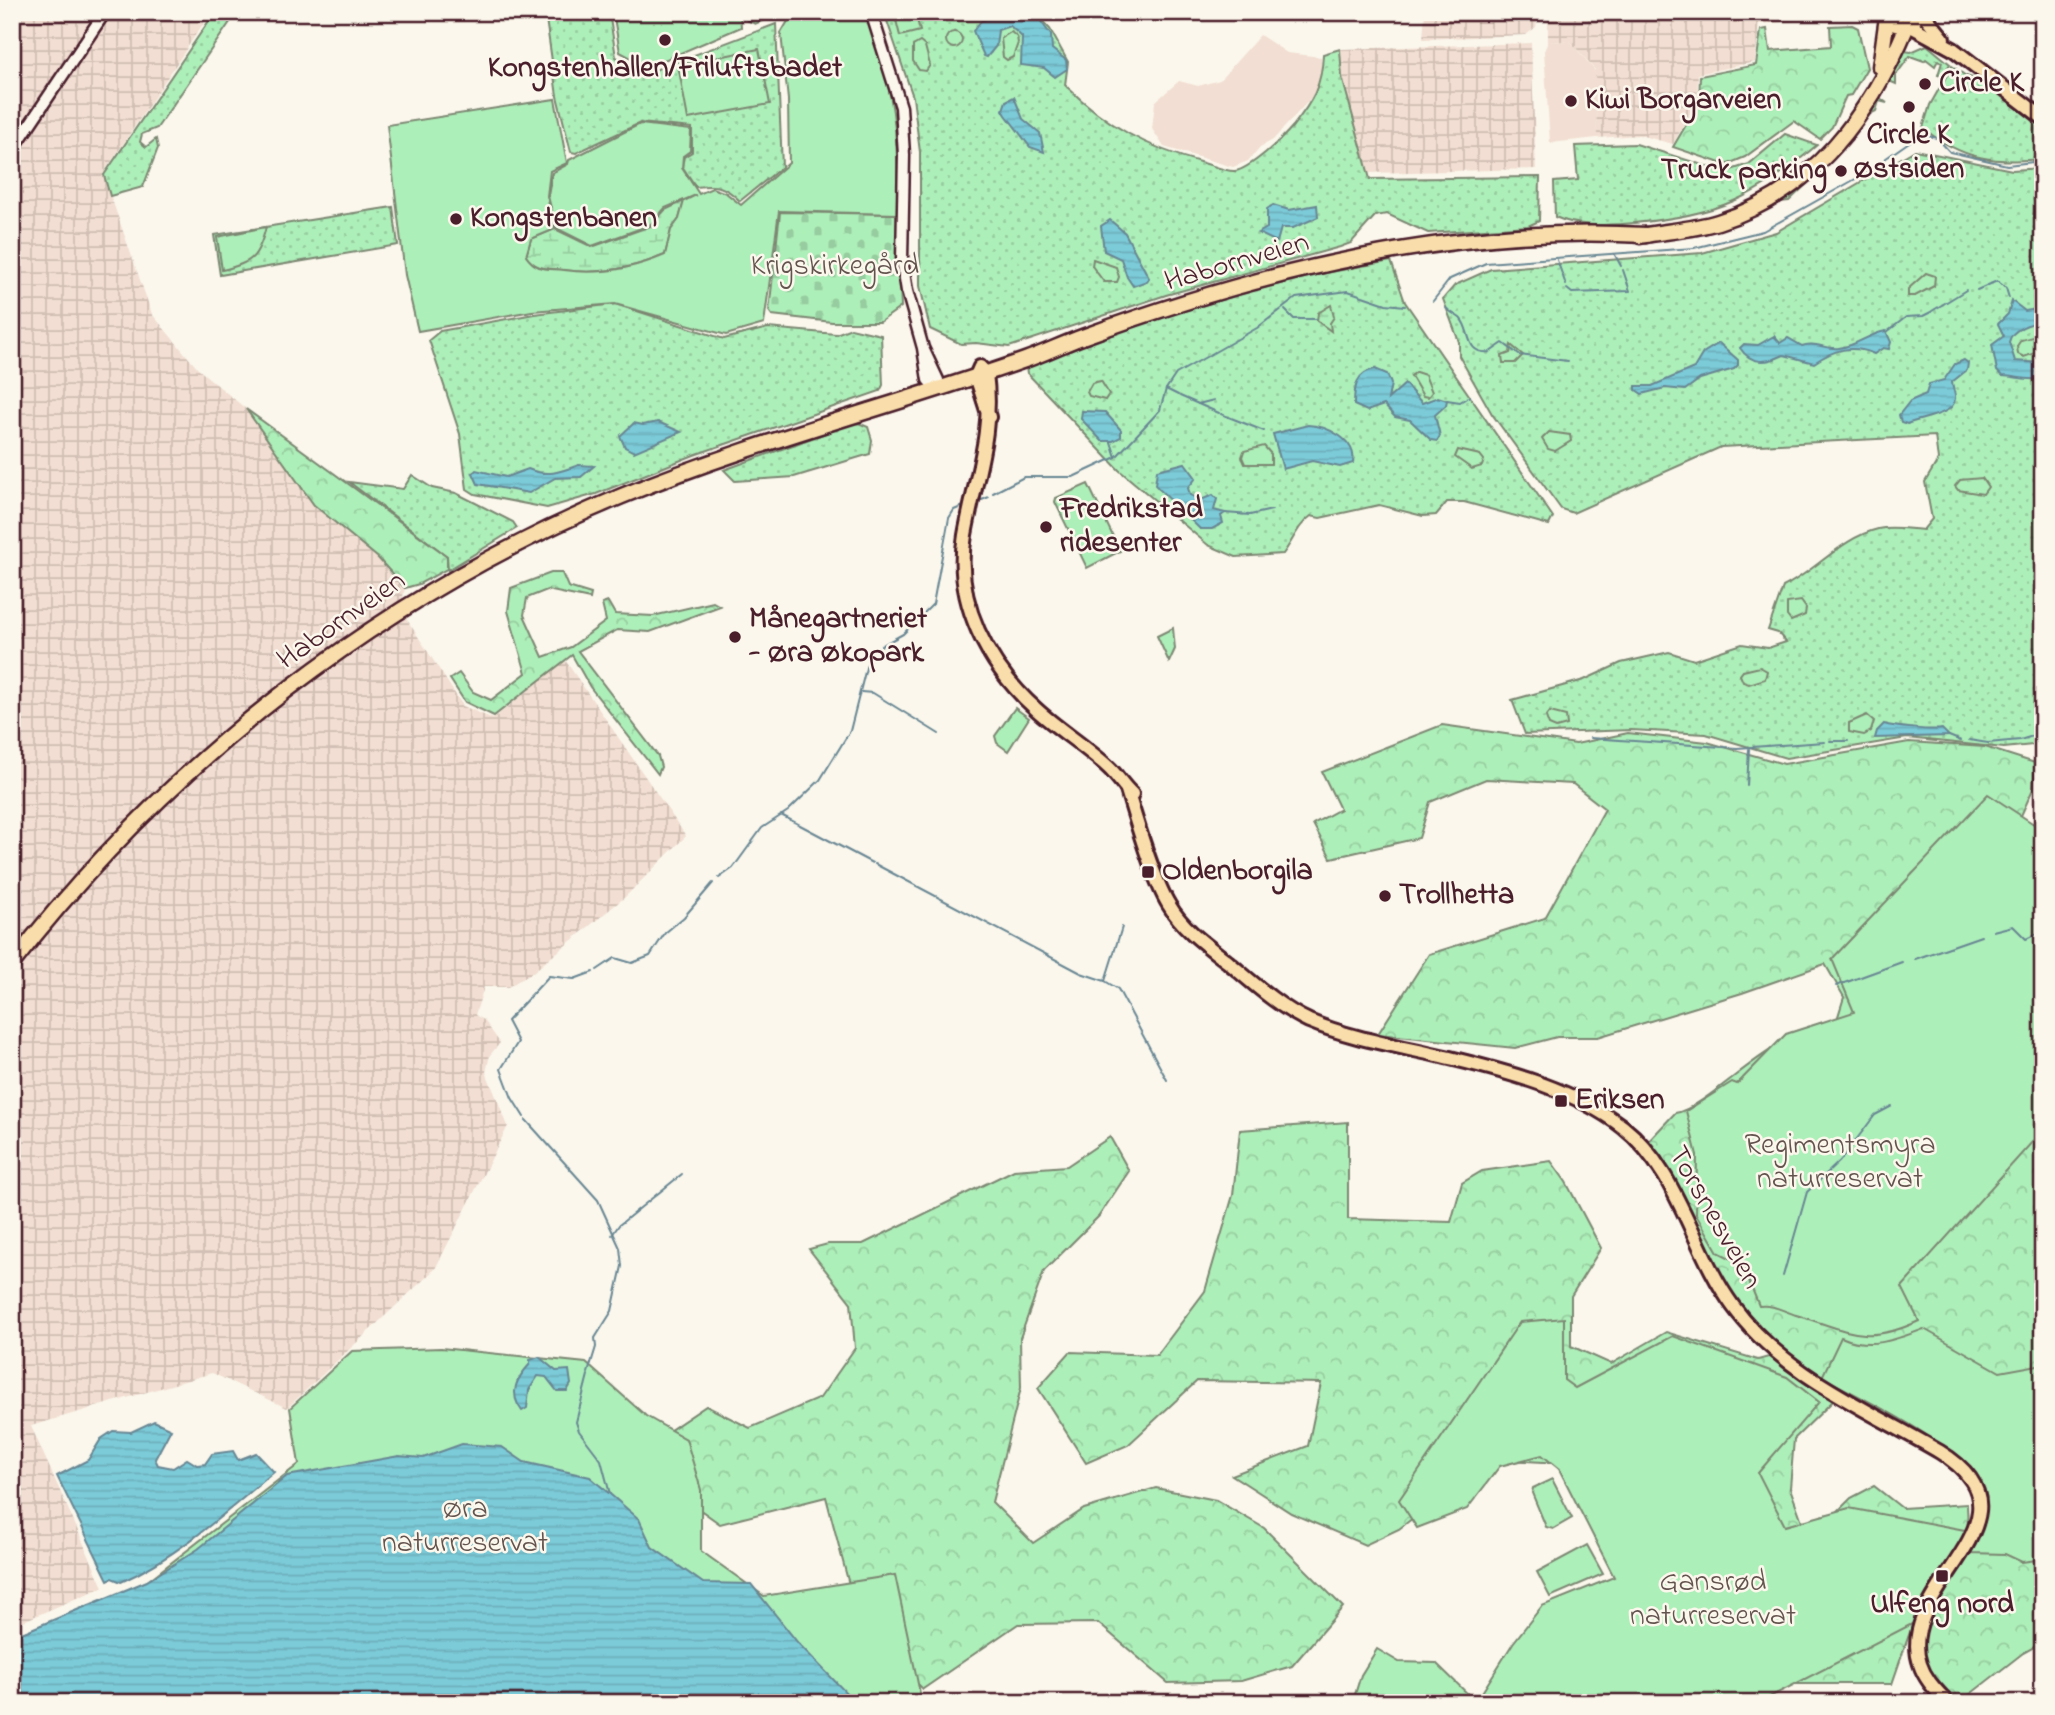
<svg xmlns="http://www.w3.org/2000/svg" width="2055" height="1715" font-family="'Indie Flower',sans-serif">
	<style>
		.built { fill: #f2ded2 }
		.industrial { fill: url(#industrial-grid) }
		.grass { fill: url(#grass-dots); stroke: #7c8772; stroke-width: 2 }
		.forest { fill: url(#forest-crowns); stroke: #7c8772; stroke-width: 2 }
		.wetland { fill: url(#wetland-marsh); stroke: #7c8772; stroke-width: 2 }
		.cemetery { fill: url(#cemetery-stones); stroke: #7c8772; stroke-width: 2 }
		.park { fill: #adefb9; stroke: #7c8772; stroke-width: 2 }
		.water { fill: url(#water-rules); stroke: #688693; stroke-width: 2 }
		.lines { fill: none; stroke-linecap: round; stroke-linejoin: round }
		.stream { stroke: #688693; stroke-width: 2 }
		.minor-casing { stroke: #4a1f2b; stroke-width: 15 }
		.major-casing { stroke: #4a1f2b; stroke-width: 18 }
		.highway-casing { stroke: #4a1f2b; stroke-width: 19 }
		.minor { stroke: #fbf7ec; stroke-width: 10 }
		.major { stroke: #f9deab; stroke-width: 12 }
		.highway { stroke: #f9deab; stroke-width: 14 }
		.poi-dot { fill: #4a1f2b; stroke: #fbf7ec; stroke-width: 2.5 }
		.labels { text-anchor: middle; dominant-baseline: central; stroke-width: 5; stroke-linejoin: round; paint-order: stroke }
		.poi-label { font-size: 30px; font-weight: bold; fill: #4a1f2b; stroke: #fbf7ec; text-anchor: start }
		.street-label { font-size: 30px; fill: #4a1f2b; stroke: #fbf7ec }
		.park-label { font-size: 30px; fill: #63534e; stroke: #fbf7ec }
	</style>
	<defs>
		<pattern id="industrial-grid" width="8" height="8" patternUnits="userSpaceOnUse" patternTransform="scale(1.75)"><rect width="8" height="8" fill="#f2ded2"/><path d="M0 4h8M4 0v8" fill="none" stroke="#d1beb4"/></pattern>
		<pattern id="grass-dots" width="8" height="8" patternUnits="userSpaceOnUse" patternTransform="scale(1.75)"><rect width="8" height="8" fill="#adefb9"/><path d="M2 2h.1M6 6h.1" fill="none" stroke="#96cc9f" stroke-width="1.8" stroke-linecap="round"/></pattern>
		<pattern id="forest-crowns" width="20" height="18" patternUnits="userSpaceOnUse" patternTransform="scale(1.75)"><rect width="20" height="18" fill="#adefb9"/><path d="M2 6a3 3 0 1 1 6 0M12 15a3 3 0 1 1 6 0" fill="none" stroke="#96cc9f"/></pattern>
		<pattern id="wetland-marsh" width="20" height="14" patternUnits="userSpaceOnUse" patternTransform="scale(1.75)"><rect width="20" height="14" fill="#adefb9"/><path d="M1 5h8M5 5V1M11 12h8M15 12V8" fill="none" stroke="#96cc9f"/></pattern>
		<pattern id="cemetery-stones" width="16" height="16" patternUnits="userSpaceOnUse" patternTransform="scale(1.75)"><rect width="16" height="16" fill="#adefb9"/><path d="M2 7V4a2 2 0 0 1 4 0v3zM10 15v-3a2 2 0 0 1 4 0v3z" fill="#96cc9f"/></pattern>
		<pattern id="water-rules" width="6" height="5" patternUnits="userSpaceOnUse" patternTransform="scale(1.75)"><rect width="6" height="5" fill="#7ccbd9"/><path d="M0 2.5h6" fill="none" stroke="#6daeba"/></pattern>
	</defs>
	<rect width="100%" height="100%" fill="#fbf7ec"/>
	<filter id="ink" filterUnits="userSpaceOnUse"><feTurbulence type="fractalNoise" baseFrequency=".0143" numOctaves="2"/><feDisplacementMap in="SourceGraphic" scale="14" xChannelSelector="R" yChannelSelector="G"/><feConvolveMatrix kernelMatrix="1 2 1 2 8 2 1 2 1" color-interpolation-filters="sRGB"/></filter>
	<g filter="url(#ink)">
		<g class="built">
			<path d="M1260,35l27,18 34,4v21l-10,20 -38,42 -13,7 -12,14 -15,6 -69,-20 -12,-18 3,-27 24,-21 19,5 22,-6z"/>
			<path d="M1570,41l26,31 1,66 -47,5 -6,-92 4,-9z"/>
		</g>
		<g class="industrial">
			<path d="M12,12h199l-108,162 49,140 46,55 48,40 68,96 63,52 28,31 -4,17 5,13 57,88 30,13 72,-59 121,176 -61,61 -92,75 -25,15h-24l-9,28 9,5 16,23 -10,12 -4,17 22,54 -73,143 -148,139 -75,-35 -181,53 72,161 -91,39z"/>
			<path d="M1425,12h113v1l-2,14 -10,8 -103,4z"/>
			<path d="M1548,12h305v4l-94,8 -4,38 -57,12 -1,27 -24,43 -34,-9 -42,3 -2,-68 -25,-29 -22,1z"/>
			<path d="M1531,43l5,126 -167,4 -27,-97 -1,-27z"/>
		</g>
		<g class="grass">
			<path d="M215,12h22l-80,116 -15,6 -2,8 6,5 10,-8 2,9 -15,39 -33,9 -6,-21z"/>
			<path d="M545,12h64l7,45 31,16 129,-49 6,143 -42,34c-15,-15 -23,-17 -44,-14l-14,-21 2,-9 8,-5v-24l-52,-5 -64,30 -5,-1 -14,-56z"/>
			<path d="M884,12h150l16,17 18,33 -3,23c43,42 81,62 138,78 9,2 23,9 32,8 15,-2 48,-33 58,-45 19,-24 29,-40 30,-72l17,-5 2,28 28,102 170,-2 -1,44 -11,5 -100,7 -41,-19 -12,2 -24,27 -11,4 -174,48 -157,52 -33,-4 -15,1 -31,-15 -10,-43v-134l-7,-55z"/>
			<path d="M1927,45l23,19 -8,12 -4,-1 4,-13 -4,-2 -3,6 -9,-7 -2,2 -14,-5 -14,19v9l-7,-3 9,-31 13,2z"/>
			<path d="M1952,66l14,10 23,7 54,40v36c-49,5 -82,0 -120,-31l7,-23z"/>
			<path d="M1880,98l7,5 -8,-2 -3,10 -8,4 -29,38 -50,48 -10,1z"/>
			<path d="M1785,134l32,11c-64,54 -99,70 -183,78 -27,2 -54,5 -79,-6l-1,-35 24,-2 -3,-34 61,-2 89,28 24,-8z"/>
			<path d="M1915,150l97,20 31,-2v576l-39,4 -97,-10 -121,20 -80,-24 -75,-4 -106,4 -13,-34 72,-20 37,-17 48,-11 25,8 48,-16 26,4 18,-6 -8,-9 -10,-3 15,-43c34,-17 58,-49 95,-58 14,-3 31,0 45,1l9,-11 -7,-37 13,-22 -3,-24 -214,11 -148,66 -12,-4 -69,-95 -33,-58v-14l-16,-43 12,-14 36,-16 211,-16 74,-21z"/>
			<path d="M393,207l5,38 -178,30 -6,-40z"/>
			<path d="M1391,261l14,41 148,215 -4,8 -85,-23h-17l-11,13 -13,1 -44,-11 -59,13 -9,-2c-13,9 -18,25 -28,38l-47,3 -28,-12 -89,-75 -92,-97 -1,-5 5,-5c116,-42 238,-83 360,-102z"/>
			<path d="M615,304l109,35 44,-11 68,6 15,-6 30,7 2,50 -3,6 -186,64 -98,39 -49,14 -72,-14 -8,-5 -7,-55 -31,-94 11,-9 94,-17z"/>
			<path d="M856,422l12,5 4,13 -2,14 -76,23 -59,4 -11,-11z"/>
			<path d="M412,475l20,13 24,5 57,29 4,6 -69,42 -1,-14 -98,-74 54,7z"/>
		</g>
		<g class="forest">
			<path d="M1852,25l6,3 9,40 -16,27 -5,1 -14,31 -12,12 -26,-18 -49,36 -19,8 -53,-18 26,-44 1,-27 56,-11 5,-35 6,-1 3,22 61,-5 -1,-20z"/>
			<path d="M246,409l201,147v13l-28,15 -14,4 -28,-31 -63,-52z"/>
			<path d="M551,573h11l6,14 23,7 -1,5 -43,-9 -20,8 -3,17 19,42 28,-10 35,-26 -4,-17 6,-2 7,12 38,2 60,-14 7,4 -70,26 -33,-2 -39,21 80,105 3,11 -3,7 -68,-87 -18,-32 -78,61 -29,-14 -15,-23 9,-6 14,19 18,8 35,-27 -18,-62 3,-23z"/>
			<path d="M1442,725l134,19 52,-11 79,9 77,22 125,-22 76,5 50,16 -2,26 -14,31 18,10 6,-7v819l-20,11 -64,50 -31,-34 -7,-34 11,-33 40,-54 7,-19 1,-38 -25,-34 -167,-98 -50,-52 -92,-163 29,-31c25,-3 78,-57 108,-70 16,-8 35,-11 52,-17l9,-29 -19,-33 -83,29 -144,44h-41l-42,11 -137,-14 51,-80 116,-36 60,-109 -32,-25 -87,-5 -56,23 -11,36 -88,20 -18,-34 27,-15 -18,-37z"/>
			<path d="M1348,1122v97l103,3 11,-39 20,-12 69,-10 15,21 35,66 -30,48v50l40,18 55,-32 92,28 14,-4 61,45 -39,38 -4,49 13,36 29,-7 19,-19 23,-12 28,22 65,-4 1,24 -46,69 -30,87h-119l-146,-99 -65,-122 -74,-4 -89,70 -34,16 -74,-32 -59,-38 76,-29 13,-63 -124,-2 -69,64 -42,18 -48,-75 32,-36 87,3 48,-64 28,-96 7,-65z"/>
			<path d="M1110,1137l19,34 -30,45 -55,55 -24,67 1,50 -29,114 41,41 51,-34 72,-21 60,12 48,28 79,79 -51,59 -51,15 -73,2 -70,-60 -80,1 -95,65 -62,-59 -35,-133 -106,27 -39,-28 -21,-59 46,-31 44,22 70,-30 35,-50 -4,-45 -42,-54 19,-5h35l151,-74 53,-4z"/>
		</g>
		<g class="wetland">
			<path d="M684,201l-5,18 -8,11 -6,25c-33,14 -66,20 -101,15 -16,-2 -27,1 -38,-14l5,-17 24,-10 37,18 59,-21 14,-16z"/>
			<path d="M1331,305l3,12 -4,6 1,8 -14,-10 1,-8z"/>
			<path d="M1511,345l12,10 -8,8h-12l-1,-7 8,-3z"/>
		</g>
		<path class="cemetery" d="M780,212l117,2 4,93 -21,15h-48l-60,-7 -3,-4z"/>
		<g class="park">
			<path d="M613,12h127l1,15 -93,40 -28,-15z"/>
			<path d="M746,12h37l-28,12 -8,-4z"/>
			<path d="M786,12h81c26,74 33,124 30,202l-118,-3 -15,113 -38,11 -111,-31 -83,7 -114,20 -13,-56 -18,-150 168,-26 12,64 -17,8 -3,25 8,33 -24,10 -5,17c11,16 22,12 38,14 35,5 68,-1 101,-15l6,-25 8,-11 5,-18 12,-6 -31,13 -15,17 -58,21 -36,-18 -8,-32 4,-23 16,-9 1,-4 71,-36 51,6 -1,21 -7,5 -1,12 17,26 13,-6 14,5 15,12 48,-42 -1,-63 -7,-67 7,-12z"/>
			<path d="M894,12h21l5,19 -20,5z"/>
			<circle cx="954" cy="40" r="8"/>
			<path d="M1011,32l6,5 1,6 -5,14 -6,3 -4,-3 -2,-19z"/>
			<path d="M920,42l5,4 5,19 -4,6 -7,-1 -6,-9v-15z"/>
			<path d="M759,49l11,55 -82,15 -10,-54z"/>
			<path d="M266,227c-8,31 -14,36 -44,43l-5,-33z"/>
			<path d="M1093,259l23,8 3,10 -2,5h-13l-12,-16z"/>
			<path d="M1926,273l9,3 -1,10 -19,10h-7v-7z"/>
			<path d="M2043,334v16l-19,7 -6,-3 -1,-8 4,-6z"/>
			<path d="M1416,372l9,3 7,17 -4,5 -5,-1 -12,-20z"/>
			<path d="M1101,381l8,13 -4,6 -16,-4 -2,-4 5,-9z"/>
			<path d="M1549,432l21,3 1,6 -16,10 -7,-2 -6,-10z"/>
			<path d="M1264,446l7,8v10h-26l-3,-7 2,-6z"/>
			<path d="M1458,450l22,5 4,5 -2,6 -10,3 -17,-12z"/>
			<path d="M1982,478l6,9 -5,7 -25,-4 -3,-4 5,-6z"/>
			<path d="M1088,484l32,67 -33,17 -32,-66 1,-4z"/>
			<path d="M1801,601l5,7 -1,7 -14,6 -4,-5v-13z"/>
			<path d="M1173,628l2,21 -6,13 -12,-26z"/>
			<path d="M1760,667l7,4 -2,8 -16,5 -6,-2 -3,-7 3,-4z"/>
			<path d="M1015,708l14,10 -21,33 -11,-8 -2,-7z"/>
			<path d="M1550,712l16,4 1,9 -11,3 -7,-3 -3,-8z"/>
			<path d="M1867,715l7,6 -3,10 -7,4 -15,-3v-9z"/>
			<path d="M1988,794l55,36v300l-141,157 17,34c-54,25 -70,10 -123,-6 -13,-4 -23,-11 -37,-9l-17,-42 -24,-12 -22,-38 1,-59 -11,-44 46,-29 5,2 49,-50 68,-22 -22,-53z"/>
			<path d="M1564,1318v62l11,8 98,-52 114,41 32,25 -61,71 27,53 64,-18 121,23 -54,91 -158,81h-401l-4,-2 8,-26 16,-26 22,13 37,1 40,39 37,-59 29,-37 72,-29 -55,-108 -17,-14 -42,11 -33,43 -50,19 -18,-28 121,-178z"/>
			<path d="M1924,1329l76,43 43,-8v195l-21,3 -17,-8 -34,-1c7,-17 14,-32 13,-51 -4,-51 -120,-102 -162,-125l19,-40c29,13 54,3 83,-8z"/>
			<path d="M441,1348l145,15 60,53 40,23 15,51v61l63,45 131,-21 26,123 8,5h-917v-66l107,-34 180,-139 -9,-56 62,-57z"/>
			<path d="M1552,1479l20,39 -19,11 -7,-2 -14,-34 1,-5z"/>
			<path d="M1587,1545l16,29 -53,23 -13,-25z"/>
		</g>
		<g class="water">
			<path d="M1004,12l32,3 15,20 1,14 14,11 1,9 -12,8 -11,-9 -23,-3 1,-28 -12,-11 -12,4 -2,16 -9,11 -3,-1 -11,-25 8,-10z"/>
			<path d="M1014,97l9,22 17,14 4,19 -14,-5 -24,-32 -3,-5 3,-9z"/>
			<path d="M1273,205l16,5 28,-5 1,12 -25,11h-12l-4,14 -19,-9 9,-5v-19z"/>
			<path d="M1110,220l15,13 24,45 -2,3 -14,5 -6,-9 -6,-18 -17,-8 -3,-25z"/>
			<path d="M2012,301l13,10 18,-3v16c-12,-3 -32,6 -34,18l6,19 28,2v15c-14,4 -27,-2 -41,-2l-5,-5 -5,-26 12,-9 -6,-12 10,-10z"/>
			<path d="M1886,331l5,11 -2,7 -6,-1 -9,6c-22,-10 -41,-4 -60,9l-30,-8c-17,8 -33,10 -44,-7l4,-4 14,1 16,-9 6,7 8,-5 14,8c12,-5 24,4 37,2 18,-2 29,-14 47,-17z"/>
			<path d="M1719,343l19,17v5l-4,4 -34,10 -15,11 -20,-2 -23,6 -6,-4v-4h16l42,-18 9,-15z"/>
			<path d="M1964,360l4,3 -1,7 -15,12c0,6 4,12 3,17 -1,17 -36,19 -48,25l-6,-2 -2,-7 11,-14 16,-7 3,-10 15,-4 11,-16z"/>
			<path d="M1375,369l12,5 4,10 -3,15 17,-15 17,19 16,-6 9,3 -1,5 -11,10 5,21 -3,5 -6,-1 -21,-20 -15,-3 -11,-12 -17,6 -13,-6c0,-17 2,-33 21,-36z"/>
			<path d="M1082,411l23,1 16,18v7l-8,4h-11l-21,-22z"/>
			<path d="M658,422l23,10 -47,20 -9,-5 -5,-11 14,-13 9,2z"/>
			<path d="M1308,425c20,1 49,15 45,38l-13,4 -28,-6 -29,8 -10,-35z"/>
			<path d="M1185,463l11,15 -8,10 2,7 11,5 12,-5 4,4 -3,11 11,3 -4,3 2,7 -11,6h-12l-45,-44 2,-15z"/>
			<path d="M579,465l15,1 -13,11 -26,1 -26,15 -51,-9 -5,-11 3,-3 30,7 22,-8c19,8 32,3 51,-4z"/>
			<path d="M1884,724c9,3 49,7 58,5l7,7 -74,2 2,-7z"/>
			<path d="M539,1357l17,14 13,-1 2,14 -4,7h-10l-11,-14 -8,-1 -9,14 -2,18 -5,3c-14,-18 -5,-33 8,-47v-4z"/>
			<path d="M154,1421l17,8 -16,30 3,6 15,3 14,-9 10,6 8,-1 7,-10 21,-3 5,9 18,-7 18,19c-48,40 -95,84 -153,110l-9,-4 -4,2 -51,-104 31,-16 13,-21 12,-8 18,1z"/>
			<path d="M462,1444l40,3 22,15 66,15 49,42 13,28 51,36 48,1 47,59 55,57 8,3h-849v-66l135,-56 51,-32 89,-73 112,-20 24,2z"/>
		</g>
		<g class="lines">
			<g class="stream">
				<path d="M1615,255l6,11"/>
				<path d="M1557,260l9,25"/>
				<path d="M1567,289l5,4 58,-2 -7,-21"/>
				<path d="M1977,290l20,-9 9,7 3,10"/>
				<path d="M1433,301l17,-22 36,-16 208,-15 69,-17 96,-54 53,-37 16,-4 9,2 13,14 57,13 36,-4"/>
				<path d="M1446,308c4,4 10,7 14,10 12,12 4,37 30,34l13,-9 16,12 49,6"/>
				<path d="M1285,310l9,9h23"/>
				<path d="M1932,311l34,-21"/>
				<path d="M1887,332l19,-15 17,-1 8,-4"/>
				<path d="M1166,389l12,6"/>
				<path d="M1180,396l39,17"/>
				<path d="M1447,400l13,2 10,-6"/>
				<path d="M1198,404l16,-4"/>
				<path d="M1221,414l43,17"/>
				<path d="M1111,442l5,15"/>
				<path d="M993,493l31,-16h49l43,-20 44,-47 6,-21 10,-15 81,-46 39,-30 52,-7 38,13 19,2"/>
				<path d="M977,502l12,-5"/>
				<path d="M1225,513l25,2 22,-5"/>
				<path d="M881,646l22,-12 30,-30 16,-86 5,-8 12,-5"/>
				<path d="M861,692l12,1 66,41"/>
				<path d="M1949,736l12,5"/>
				<path d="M1590,738l147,10 88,-6"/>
				<path d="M1969,740l19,3 32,-3 23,-7"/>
				<path d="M1830,741h18"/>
				<path d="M1747,786l2,-37"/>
				<path d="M789,810l31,-30 30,-49 17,-67 6,-8"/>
				<path d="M781,815l91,48"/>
				<path d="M875,864l206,109 24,8 13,8 49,91"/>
				<path d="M719,878l14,-10 29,-40 26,-17"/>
				<path d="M1993,931l20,-5 13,13 17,-8"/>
				<path d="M1915,959l66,-23"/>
				<path d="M597,970l18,-12 17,5 18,-7 15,-23 19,-16 29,-34"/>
				<path d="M1105,981l17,-54"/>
				<path d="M1836,986l66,-24"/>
				<path d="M524,1117l-12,-19 -11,-29 17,-27 -11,-21 42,-45 25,3 19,-7"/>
				<path d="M526,1120l72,80 22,48 2,18 -10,45 -17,27 1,9 -8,26"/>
				<path d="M612,1235l7,-10 63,-51"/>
				<path d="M1783,1276l24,-84 33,-31 35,-46 17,-9"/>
				<path d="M588,1375l-12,47 3,9 22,29 9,34"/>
			</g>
			<defs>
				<g id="minor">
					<path d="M871,12l30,95 3,48 -2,105 5,31 16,57 5,32 8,9 2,-9 -15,-32"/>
					<path d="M12,151l93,-139"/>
				</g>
				<g id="major">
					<path d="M1922,12l21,26"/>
					<path d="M1909,25l44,24 90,69"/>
					<path d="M989,417l-13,-41 4,-9 6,6c8,59 -11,105 -21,162 -12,66 23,131 72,175 22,20 48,36 71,57 9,8 15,19 24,27"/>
					<path d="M1127,790c9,30 26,89 42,115 14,24 37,40 59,57 25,21 51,45 81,59 45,19 97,26 145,38 58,14 121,31 169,68 56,44 69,123 110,179 50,69 136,104 207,146 109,67 -46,134 -20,212 5,16 17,27 28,39"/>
				</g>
				<g id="highway">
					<path d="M1886,12l6,11 11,3 10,-5 5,-9"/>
					<path d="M1880,67l7,-50"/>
					<path d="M1640,236c26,-5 52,-6 78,-14 97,-30 152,-108 189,-196"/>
					<path d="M12,964c159,-205 370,-369 610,-468 131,-54 269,-89 403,-136 20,-7 40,-17 60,-24 178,-65 371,-112 561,-101"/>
				</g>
			</defs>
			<use href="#minor" class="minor-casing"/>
			<use href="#major" class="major-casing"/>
			<use href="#highway" class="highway-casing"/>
			<use href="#minor" class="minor"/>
			<use href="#major" class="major"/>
			<use href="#highway" class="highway"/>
		</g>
	</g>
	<g class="poi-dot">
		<circle cx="665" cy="40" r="7"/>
		<circle cx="1925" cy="84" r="7"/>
		<circle cx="1571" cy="101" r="7"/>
		<circle cx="1909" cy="107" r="7"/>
		<circle cx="1841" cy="171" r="7"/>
		<circle cx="456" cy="219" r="7"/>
		<circle cx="1046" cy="527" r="7"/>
		<circle cx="735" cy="637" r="7"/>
		<rect x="1141" y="865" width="14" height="14" rx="3.5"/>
		<circle cx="1385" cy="896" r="7"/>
		<rect x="1554" y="1094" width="14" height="14" rx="3.5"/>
		<rect x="1935" y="1569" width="14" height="14" rx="3.5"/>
	</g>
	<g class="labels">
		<g class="poi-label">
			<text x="665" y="69" text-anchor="middle">Kongstenhallen/Friluftsbadet</text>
			<text x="1939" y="84">Circle K</text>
			<text x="1585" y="101">Kiwi Borgarveien</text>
			<text x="1909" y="136" text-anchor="middle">Circle K<tspan x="1909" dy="34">Østsiden</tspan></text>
			<text x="1827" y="171" text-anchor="end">Truck parking</text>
			<text x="470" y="219">Kongstenbanen</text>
			<text x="1060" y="510">Fredrikstad<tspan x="1060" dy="34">ridesenter</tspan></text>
			<text x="749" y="620">Månegartneriet<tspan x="749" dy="34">- Øra Økopark</tspan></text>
			<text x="1162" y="872">Oldenborgila</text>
			<text x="1399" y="896">Trollhetta</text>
			<text x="1575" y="1101">Eriksen</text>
			<text x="1942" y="1605" text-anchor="middle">Ulfeng nord</text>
		</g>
		<g class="street-label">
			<text transform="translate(1237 263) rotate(-16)">Habornveien</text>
			<text transform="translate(342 621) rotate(-35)">Habornveien</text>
			<text transform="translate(1714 1218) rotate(60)">Torsnesveien</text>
		</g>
		<g class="park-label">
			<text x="835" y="267">Krigskirkegård</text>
			<text x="1840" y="1146">Regimentsmyra<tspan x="1840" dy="34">naturreservat</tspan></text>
			<text x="465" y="1510">Øra<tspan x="465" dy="34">naturreservat</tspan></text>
			<text x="1713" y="1583">Gansrød<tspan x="1713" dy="34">naturreservat</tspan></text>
		</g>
	</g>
	<rect width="2055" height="1715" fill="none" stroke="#fbf7ec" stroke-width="42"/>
	<rect x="21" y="21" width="2013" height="1673" fill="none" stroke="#4a1f2b" stroke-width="2.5" filter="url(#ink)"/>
</svg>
